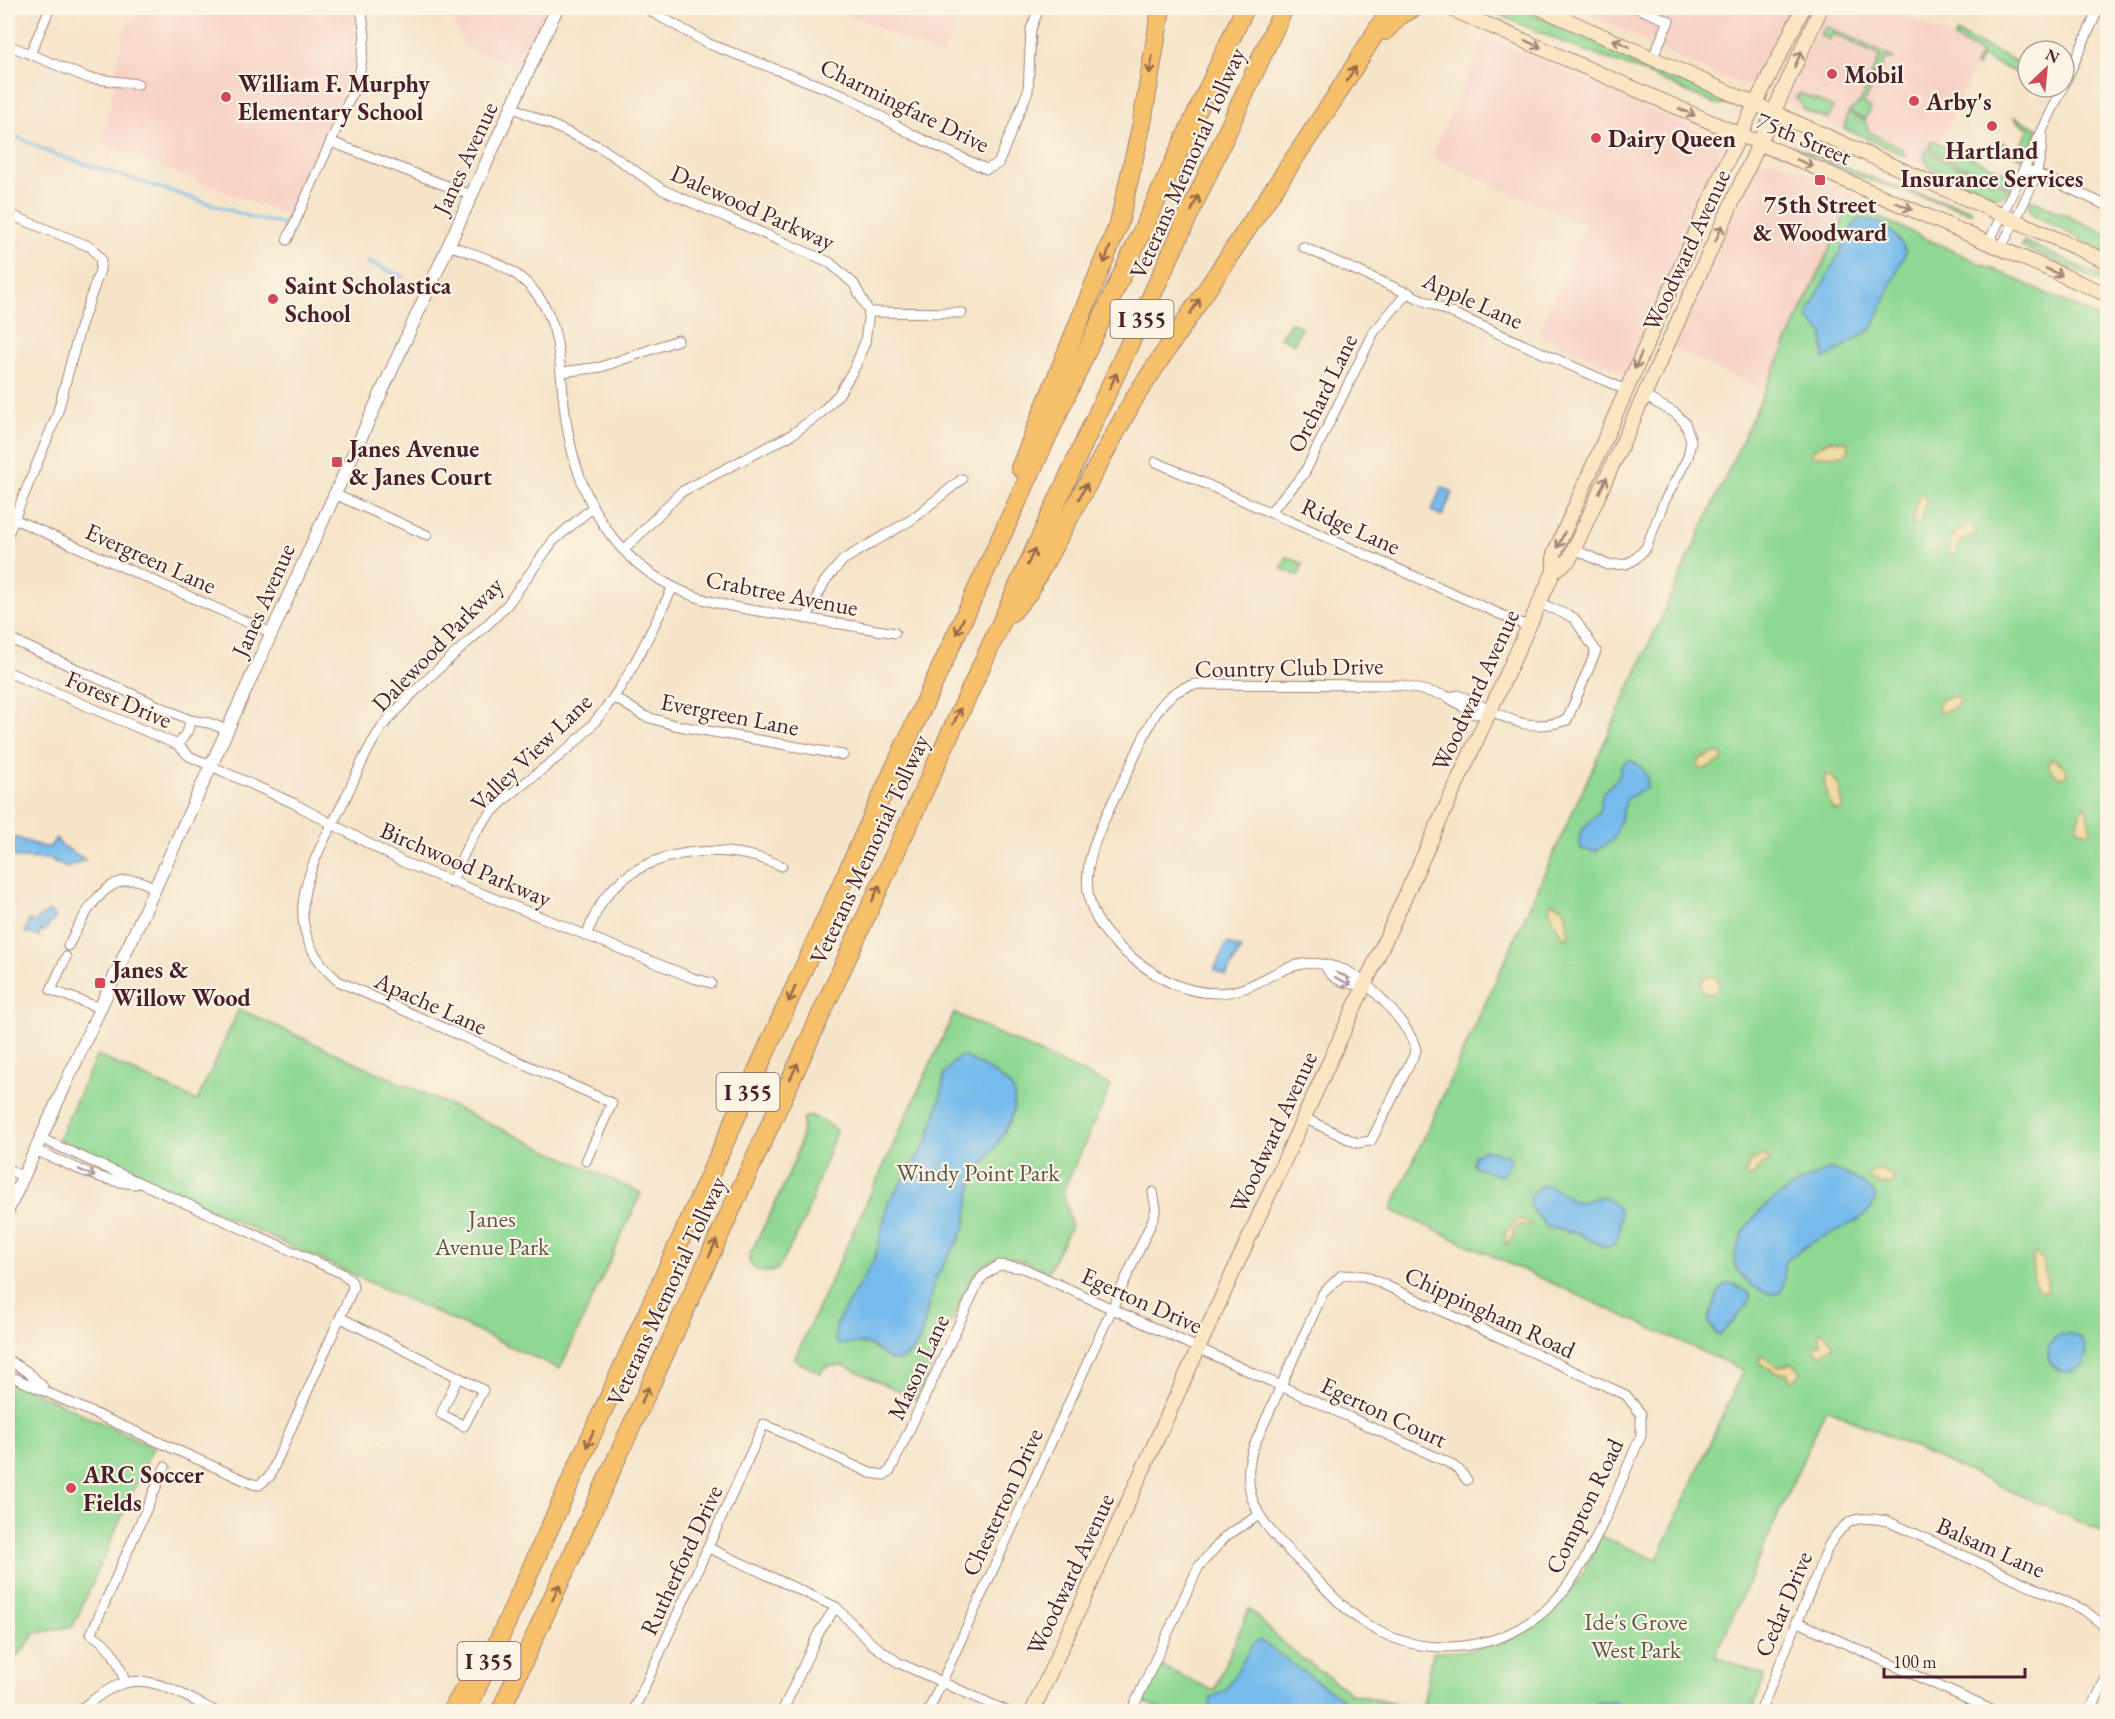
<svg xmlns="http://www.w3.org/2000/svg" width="2115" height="1719" font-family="'EB Garamond',serif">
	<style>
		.built { fill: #f7d1c6 }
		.green { fill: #8ed893; stroke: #6c7c5f; stroke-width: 1.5 }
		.sand { fill: #eeda9e; stroke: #9c7c64; stroke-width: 1.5 }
		.water { fill: #76bbec; stroke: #606d8c; stroke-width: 1.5 }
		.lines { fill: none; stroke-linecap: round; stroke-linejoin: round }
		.stream { stroke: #76bbec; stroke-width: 3 }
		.minor-casing { stroke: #a0827a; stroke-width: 11 }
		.tertiary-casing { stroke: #a0827a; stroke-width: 14 }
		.secondary-casing { stroke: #a0827a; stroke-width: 16 }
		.motorway-casing { stroke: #a0827a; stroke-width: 20 }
		.minor { stroke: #fff; stroke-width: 9 }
		.tertiary { stroke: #fff; stroke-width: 12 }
		.secondary { stroke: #fbe6c4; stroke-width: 14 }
		.motorway { stroke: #f6c06b; stroke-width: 18 }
		.oneway { stroke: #a28278 }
		.oneway2 { stroke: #976748 }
		.oneway3 { stroke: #ae9aa0 }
		.poi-dot { fill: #d1495b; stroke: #fcf5e5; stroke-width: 2 }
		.labels { text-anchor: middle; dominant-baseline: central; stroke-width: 4.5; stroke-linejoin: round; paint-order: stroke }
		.shield { fill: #fcf5e5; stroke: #7f5f63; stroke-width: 1.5 }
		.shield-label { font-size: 22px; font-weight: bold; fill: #4a1f2b }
		.poi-label { font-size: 24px; font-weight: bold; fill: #4a1f2b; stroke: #fcf5e5; text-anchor: start }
		.street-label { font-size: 24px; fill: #4a1f2b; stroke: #fcf5e5 }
		.park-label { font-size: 24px; fill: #5e564a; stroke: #fcf5e5 }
	</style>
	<rect width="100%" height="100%" fill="#fcf5e5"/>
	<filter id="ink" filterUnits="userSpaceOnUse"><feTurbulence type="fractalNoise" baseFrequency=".0167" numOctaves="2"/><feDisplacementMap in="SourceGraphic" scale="12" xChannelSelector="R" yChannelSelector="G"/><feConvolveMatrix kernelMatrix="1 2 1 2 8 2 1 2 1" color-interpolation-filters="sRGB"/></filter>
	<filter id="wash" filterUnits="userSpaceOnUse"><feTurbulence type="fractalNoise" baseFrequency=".008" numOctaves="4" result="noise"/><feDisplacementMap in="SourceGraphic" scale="24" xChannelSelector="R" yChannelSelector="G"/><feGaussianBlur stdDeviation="1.35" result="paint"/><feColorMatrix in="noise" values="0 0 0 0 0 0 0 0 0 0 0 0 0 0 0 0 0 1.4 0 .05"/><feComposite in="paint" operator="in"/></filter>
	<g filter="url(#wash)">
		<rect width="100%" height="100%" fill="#f5e4c8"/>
		<g class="built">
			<path d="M145,8h206l4,13 -1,43 -66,152 -185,-72 21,-116z"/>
			<path d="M448,8h102l-26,62 -59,-23z"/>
			<path d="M833,8h130l-21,48z"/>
			<path d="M1581,8h212l-34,67 -4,6 -9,4 -25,-8 -48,-21z"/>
			<path d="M1827,8h60l95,43 -54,117 -145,-67z"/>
			<path d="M1486,36l241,108 -101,230 -89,-40 49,-108 -155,-70z"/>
			<path d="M1767,160l11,1 77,33 -90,197 -93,-43 83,-182z"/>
		</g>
		<g class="green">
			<path d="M1483,8h34l202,88 10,9 -14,-1 -76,-34 -60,-21z"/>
			<path d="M1825,26l69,32 -1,2 -7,-2 -22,46 7,4 -6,11 -16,-8 10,-7 21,-48 -47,-22 -4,6 -9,-5z"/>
			<path d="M1957,33l71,34v11l-46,-21 -5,10 -2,-1 6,-13 -27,-15z"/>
			<path d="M1799,93l34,14 -5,12 -24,-9 -9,-14 3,2z"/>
			<path d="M1848,113l17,8 4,11 34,17 3,7 -62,-28z"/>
			<path d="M2014,117l25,12 -15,30 -27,-12 2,-6 20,9 10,-22 -11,-5z"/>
			<path d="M1931,140l84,37 -4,10 -65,-28 -16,-11z"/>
			<path d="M1791,145l109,44 70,20 2,4 -118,-38z"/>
			<path d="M1927,149l17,12 66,28 -6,6 -8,2 -67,-30 -5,-10z"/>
			<path d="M2030,199l77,35v19l-73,-38 -5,-7z"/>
			<path d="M1850,204l257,117v1213l-281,-126 -111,248 50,20 -13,35h-330l11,-59c55,1 110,-18 142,-66 10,-15 18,-33 26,-50l56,24 86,-190 -352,-160z"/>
			<path d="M2024,241l83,38v6l-86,-39z"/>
			<path d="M1291,322l10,5 -7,17 -14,-7z"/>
			<path d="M1287,557l16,7 -5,12 -17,-8z"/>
			<path d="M239,1009l402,184 -81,176 -502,-229 39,-85 100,46z"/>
			<path d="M954,1013l157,73 -48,105 8,35 -23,46c-31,-14 -53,-26 -77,7l-55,120 -73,-34 -19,2 -3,6 -27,-13z"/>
			<path d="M810,1115l23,12 3,4 -32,90 -26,48c-12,5 -23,4 -29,-8l1,-7c15,-31 55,-102 53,-135z"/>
			<path d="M8,1379l145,68 -80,179 -37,7 -28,35z"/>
			<path d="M1249,1609l39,39 63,45 69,18 -254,1 -24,-11 17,-36 55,26z"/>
		</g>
		<g class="sand">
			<path d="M1830,440l17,1 2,9 -4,5 -33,1 -1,-5z"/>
			<path d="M1923,495l4,5 -7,23 -8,3 6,-29z"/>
			<path d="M1971,525l5,4 -1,5 -15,8 -6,14 -5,-3c0,-14 7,-26 22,-28z"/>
			<path d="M1958,696l1,6c-4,6 -16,13 -22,8l4,-11z"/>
			<path d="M1713,753l7,1 3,4 -2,4 -19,8 -5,-3 3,-8z"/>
			<path d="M2051,758l15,9 1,8 -7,2 -7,-4 -5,-8z"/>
			<path d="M1827,775l5,1 8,12 3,19 -5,4 -7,-4 -7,-25z"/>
			<path d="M2084,804c5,7 4,18 7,26l-3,3 -6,-2 -6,-6z"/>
			<path d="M1551,902l14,7 4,27 -3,2c-9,-5 -14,-21 -17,-31z"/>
			<circle cx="1710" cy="985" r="9"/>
			<path d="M1763,1155l7,4 -1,3 -9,4 -8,11 -5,1 -2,-4 5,-12z"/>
			<path d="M1881,1169l13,8 -2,8 -14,-1 -9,-7 2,-6z"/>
			<path d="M1518,1219l12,3v4l-9,-1 -7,3 -2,13 -6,4 -1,-12z"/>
			<path d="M2035,1253l8,7 5,27 -3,5 -6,-1c-6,-6 -9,-32 -4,-38z"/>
			<path d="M1820,1332l4,1 10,13 -13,9 -7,-4 2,-6 6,-2 -4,-8z"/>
			<path d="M1763,1356l16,11 13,-4 8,6 1,5 -9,7 -5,-8h-10l-18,-10v-6z"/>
		</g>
		<g class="water">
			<path d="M1857,219c24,-1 37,12 49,32l-34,78 -48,30 -1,-26 -15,-14 1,-8z"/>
			<path d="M1442,487l11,5 -11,24 -11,-5z"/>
			<path d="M1629,760c12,4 21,14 18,27l-20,12 -13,40 -18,12 -15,-2 -2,-11 3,-8 17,-18 4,-20 15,-14 4,-13z"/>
			<path d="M8,835l35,12h7l6,-9 5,7 25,15 -19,8 -18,-9 -32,-1 -9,-6z"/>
			<path d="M49,911l7,6 -12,15 -4,-2 -1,7 -14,-5 4,-12 5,2z"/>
			<path d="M1227,943l14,6 -15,27 -12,-6z"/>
			<path d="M962,1056c11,4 47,24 51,35 10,30 -32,69 -41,95 -4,13 -3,27 -7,40 -6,19 -21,35 -29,52 -12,23 -7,71 -34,81 -14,6 -21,-8 -32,-14 -10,-5 -20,1 -31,-1l-4,-3 1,-17 39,-66 13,-55 39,-61 14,-46 3,-22 11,-14z"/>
			<path d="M1484,1149l27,8 -5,13 -6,6 -20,-7 -7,-5 1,-8z"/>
			<path d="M1830,1169c18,4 32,12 45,25 5,24 -45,38 -62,48 -9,5 -18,12 -27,19l-3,28 -4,4c-17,5 -38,-15 -45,-29 4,-50 54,-78 96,-95z"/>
			<path d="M1542,1185c19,1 25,17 38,17 8,-1 16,-5 23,-6l14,10 4,8c-2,12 1,33 -16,33l-29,-14 -29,-6 -18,-21 2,-10z"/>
			<path d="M1727,1284h7l16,10 -1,9 -29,32 -5,-3 -7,-11 11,-30z"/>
			<circle cx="2067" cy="1353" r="19"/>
			<path d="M1259,1640l90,64 22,7h-162l2,-13 15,-8 27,-46z"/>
			<path d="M1615,1701l8,4v6h-34l8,-8z"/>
		</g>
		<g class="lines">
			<g class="stream">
				<path d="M8,132l40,20 206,66 36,7"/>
				<path d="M367,262l37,15"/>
			</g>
		</g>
	</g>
	<g filter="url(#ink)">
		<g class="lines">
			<defs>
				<g id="minor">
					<path d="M645,8l64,36 135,51 69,40 73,34 12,-5 30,-73 3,-62 8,-21"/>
					<path d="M1637,8l32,13 -16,36"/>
					<path d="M8,45l80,33 50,6"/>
					<path d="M30,54l20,-46"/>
					<path d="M2064,85l35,-77"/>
					<path d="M512,107l88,40 63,43 166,72 25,22 15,28 -4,30 -10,25 -16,27 -18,19 -30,22 -110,57 -57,58"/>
					<path d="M331,142l140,53"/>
					<path d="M2031,171l77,35"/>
					<path d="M8,214l83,33 10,12 -1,11 -20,58 -23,87 -49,119"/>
					<path d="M287,240l72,-162 6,-42 -4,-28"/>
					<path d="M1989,242l74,-155"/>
					<path d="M448,245c25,9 53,16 74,34 39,32 37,80 42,125 8,76 38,147 109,183 38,19 77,23 119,29 34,6 69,11 103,17"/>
					<path d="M1303,247l323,143"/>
					<path d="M2001,248c17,-36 43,-74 41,-115"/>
					<path d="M869,312l93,1"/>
					<path d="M562,372l39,-5 77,-27"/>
					<path d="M1156,462l373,165"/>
					<path d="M334,494l93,41"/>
					<path d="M1271,511l33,-37 70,-142 34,-40"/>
					<path d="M14,519l258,114"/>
					<path d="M1574,549l34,16 18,-1 8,-4 12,-12 18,-46 24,-45 3,-17 -6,-17 -10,-10 -31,-17"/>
					<path d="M806,619l19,-38 18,-21 68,-40 51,-41"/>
					<path d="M8,638l182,82 19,3 18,7"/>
					<path d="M8,672l170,73 11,11 104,47 110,59 290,116 18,5"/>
					<path d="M614,697l30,19 30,9 169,30"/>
					<path d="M1450,697l8,-2c41,16 61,41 109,25l29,-69 -22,-33 -35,-15"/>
					<path d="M178,745l10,-15 2,-10"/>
					<path d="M451,883c9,-20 16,-40 29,-57 31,-40 79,-63 112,-101 36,-41 57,-90 81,-138"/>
					<path d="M586,936c6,-14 11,-29 21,-41 41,-49 120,-54 175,-29"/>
					<path d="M68,946c13,-25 32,-67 65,-66 8,0 15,5 23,8"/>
					<path d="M66,957l-15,33 49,18"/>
					<path d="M1326,967c5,14 25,18 39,18"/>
					<path d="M1304,1118l53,25 14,-2 45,-90c-4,-23 -42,-63 -62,-76 -10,-8 -39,-14 -52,-11 -30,5 -50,29 -85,29 -33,0 -57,-14 -82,-33 -87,-65 -35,-126 0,-204 15,-31 24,-65 62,-72l203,1 44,10 31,19 15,-2"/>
					<path d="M35,1150c33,14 65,32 101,34"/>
					<path d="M586,1161l26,-58 -274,-122c-66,-57 -25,-119 6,-180 13,-27 24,-57 43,-80 31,-36 70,-68 105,-101l15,-15 46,-64 39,-33"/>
					<path d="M8,1170l15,6"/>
					<path d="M1342,1275l23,1 261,119 15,19v22c-25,54 -53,140 -99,177 -49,40 -122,46 -176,11 -24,-16 -43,-38 -63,-59 -34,-34 -67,-64 -50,-117l70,-155z"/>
					<path d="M341,1318l117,59"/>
					<path d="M8,1360l20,12 15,15"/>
					<path d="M8,1375l245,109 6,1 11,-9 83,-188 -1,-6 -11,-9 -301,-135"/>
					<path d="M458,1377l25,13 -19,36 -23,-12z"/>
					<path d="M709,1548l127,59 36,37 27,19 110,49"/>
					<path d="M1796,1621l200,91"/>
					<path d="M125,1682c-7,-22 -13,-36 -34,-48l74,-167"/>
					<path d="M76,1712c15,-10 32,-25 49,-29 29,-9 66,17 92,29"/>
					<path d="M633,1712l131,-288 106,49 14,2 6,-4 87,-186 5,-8 17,-12 24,3 424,194 12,8 8,10"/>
					<path d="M782,1712l37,-80 17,-25"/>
					<path d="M928,1712l225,-493 3,-10 -3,-17"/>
					<path d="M1131,1712l68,-146 27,-30 32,-20"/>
					<path d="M1760,1712l69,-167c17,-27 27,-30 58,-24l197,89 24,19"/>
					<path d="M2090,1712l18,-38"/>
				</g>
				<path id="tertiary" d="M8,1210l549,-1202"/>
				<g id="secondary">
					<path d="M1449,8l659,287"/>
					<path d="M1540,8l568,254"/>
					<path d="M1554,571l15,-11 252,-552"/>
					<path d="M1032,1712l522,-1141v-17l177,-401 72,-145"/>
				</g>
				<g id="motorway">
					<path d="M1385,31l14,-15 14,-8"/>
					<path d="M1020,468l99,-245 23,-100 19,-115"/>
					<path d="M1012,612l16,-19 107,-196 199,-298 57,-91"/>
					<path d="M451,1712l18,-30"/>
					<path d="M466,1712l423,-932 356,-772"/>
					<path d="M500,1712l784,-1704"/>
				</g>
			</defs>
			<use href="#minor" class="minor-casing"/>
			<use href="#tertiary" class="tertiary-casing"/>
			<use href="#secondary" class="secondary-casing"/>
			<use href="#motorway" class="motorway-casing"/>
			<use href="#minor" class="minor"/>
			<use href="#tertiary" class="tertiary"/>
			<use href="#secondary" class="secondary"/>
			<use href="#motorway" class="motorway"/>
		</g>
		<defs><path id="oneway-shaft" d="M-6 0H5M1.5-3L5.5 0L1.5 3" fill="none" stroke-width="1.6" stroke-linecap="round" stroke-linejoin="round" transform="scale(1.5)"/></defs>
		<g class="oneway">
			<use href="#oneway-shaft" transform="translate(1621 43) rotate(-156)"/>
			<use href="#oneway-shaft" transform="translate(1533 44) rotate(24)"/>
			<use href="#oneway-shaft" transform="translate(1798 59) rotate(-66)"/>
			<use href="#oneway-shaft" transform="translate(1687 112) rotate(24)"/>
			<use href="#oneway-shaft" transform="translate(1805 163) rotate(23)"/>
			<use href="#oneway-shaft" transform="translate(1904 206) rotate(23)"/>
			<use href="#oneway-shaft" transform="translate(1719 233) rotate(-66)"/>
			<use href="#oneway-shaft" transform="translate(2054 272) rotate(24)"/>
			<use href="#oneway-shaft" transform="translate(1638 361) rotate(113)"/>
			<use href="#oneway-shaft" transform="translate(1603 485) rotate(-65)"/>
			<use href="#oneway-shaft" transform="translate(1561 540) rotate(114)"/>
		</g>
		<g class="oneway2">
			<use href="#oneway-shaft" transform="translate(1151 65) rotate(99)"/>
			<use href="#oneway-shaft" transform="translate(1351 74) rotate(-57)"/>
			<use href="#oneway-shaft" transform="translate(1195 203) rotate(-66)"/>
			<use href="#oneway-shaft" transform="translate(1107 255) rotate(110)"/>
			<use href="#oneway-shaft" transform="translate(1195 306) rotate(-57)"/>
			<use href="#oneway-shaft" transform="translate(1113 381) rotate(-65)"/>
			<use href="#oneway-shaft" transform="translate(1083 491) rotate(-62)"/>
			<use href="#oneway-shaft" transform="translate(1031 557) rotate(-65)"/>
			<use href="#oneway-shaft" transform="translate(960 626) rotate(115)"/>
			<use href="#oneway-shaft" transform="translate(957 716) rotate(-65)"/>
			<use href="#oneway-shaft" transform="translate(876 893) rotate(-65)"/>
			<use href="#oneway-shaft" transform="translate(792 994) rotate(114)"/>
			<use href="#oneway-shaft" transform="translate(794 1071) rotate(-65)"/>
			<use href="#oneway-shaft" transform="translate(713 1248) rotate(-65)"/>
			<use href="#oneway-shaft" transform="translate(645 1395) rotate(-65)"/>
			<use href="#oneway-shaft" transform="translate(590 1439) rotate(114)"/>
			<use href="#oneway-shaft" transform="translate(556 1592) rotate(-66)"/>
		</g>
		<g class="oneway3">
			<use href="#oneway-shaft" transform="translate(1343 981) rotate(26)"/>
			<use href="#oneway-shaft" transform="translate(87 1173) rotate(24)"/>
		</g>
	</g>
	<g class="poi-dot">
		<circle cx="1832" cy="74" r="6"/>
		<circle cx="226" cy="97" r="6"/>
		<circle cx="1914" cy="101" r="6"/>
		<circle cx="1992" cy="126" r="6"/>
		<circle cx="1596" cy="138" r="6"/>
		<rect x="1814" y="174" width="12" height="12" rx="3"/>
		<circle cx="273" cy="299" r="6"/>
		<rect x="331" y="456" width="12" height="12" rx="3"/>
		<rect x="94" y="977" width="12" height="12" rx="3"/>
		<circle cx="71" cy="1488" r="6"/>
	</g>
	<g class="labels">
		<g class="shield">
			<rect x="1110.5" y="300" width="63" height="38" rx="4.5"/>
			<rect x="716.5" y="1073" width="63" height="38" rx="4.5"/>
			<rect x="457.5" y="1642" width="63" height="38" rx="4.5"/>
		</g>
		<g class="shield-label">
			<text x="1142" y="319">I 355</text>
			<text x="748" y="1092">I 355</text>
			<text x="489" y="1661">I 355</text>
		</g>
		<g class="poi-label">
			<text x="1844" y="74">Mobil</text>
			<text x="238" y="83">William F. Murphy<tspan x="238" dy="28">Elementary School</tspan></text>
			<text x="1926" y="101">Arby's</text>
			<text x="1608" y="138">Dairy Queen</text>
			<text x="1992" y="150" text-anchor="middle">Hartland<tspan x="1992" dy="28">Insurance Services</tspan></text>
			<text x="1820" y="204" text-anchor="middle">75th Street<tspan x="1820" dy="28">&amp; Woodward</tspan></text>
			<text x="285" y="285">Saint Scholastica<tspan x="285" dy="28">School</tspan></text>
			<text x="349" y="448">Janes Avenue<tspan x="349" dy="28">&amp; Janes Court</tspan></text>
			<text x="112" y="969">Janes &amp;<tspan x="112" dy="28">Willow Wood</tspan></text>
			<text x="83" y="1474">ARC Soccer<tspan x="83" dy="28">Fields</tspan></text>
		</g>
		<g class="street-label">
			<text transform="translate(905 105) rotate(26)">Charmingfare Drive</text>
			<text transform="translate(1804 138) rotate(23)">75th Street</text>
			<text transform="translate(465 158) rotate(-65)">Janes Avenue</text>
			<text transform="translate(1187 163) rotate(-66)">Veterans Memorial Tollway</text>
			<text transform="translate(753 207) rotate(24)">Dalewood Parkway</text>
			<text transform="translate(1686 250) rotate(-65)">Woodward Avenue</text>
			<text transform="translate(1473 300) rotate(24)">Apple Lane</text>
			<text transform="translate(1322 393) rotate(-64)">Orchard Lane</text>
			<text transform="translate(1351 526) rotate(24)">Ridge Lane</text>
			<text transform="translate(151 558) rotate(24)">Evergreen Lane</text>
			<text transform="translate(782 593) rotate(11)">Crabtree Avenue</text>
			<text transform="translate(263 600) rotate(-66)">Janes Avenue</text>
			<text transform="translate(437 644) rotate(-46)">Dalewood Parkway</text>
			<text transform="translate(1289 667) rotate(-1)">Country Club Drive</text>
			<text transform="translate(1475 690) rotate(-65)">Woodward Avenue</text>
			<text transform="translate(119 699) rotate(23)">Forest Drive</text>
			<text transform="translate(730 714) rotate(11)">Evergreen Lane</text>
			<text transform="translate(531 752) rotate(-44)">Valley View Lane</text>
			<text transform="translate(869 849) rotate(-65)">Veterans Memorial Tollway</text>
			<text transform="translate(466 864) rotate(23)">Birchwood Parkway</text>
			<text transform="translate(431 1003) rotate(24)">Apache Lane</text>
			<text transform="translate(1273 1132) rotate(-65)">Woodward Avenue</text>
			<text transform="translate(666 1291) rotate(-65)">Veterans Memorial Tollway</text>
			<text transform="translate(1142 1300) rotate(24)">Egerton Drive</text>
			<text transform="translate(1490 1312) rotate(25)">Chippingham Road</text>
			<text transform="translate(918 1367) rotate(-65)">Mason Lane</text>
			<text transform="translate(1384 1412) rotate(25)">Egerton Court</text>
			<text transform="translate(1002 1502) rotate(-65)">Chesterton Drive</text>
			<text transform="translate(1584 1506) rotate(-64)">Compton Road</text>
			<text transform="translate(1991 1547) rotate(24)">Balsam Lane</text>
			<text transform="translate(681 1560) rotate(-65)">Rutherford Drive</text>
			<text transform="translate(1070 1574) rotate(-65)">Woodward Avenue</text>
			<text transform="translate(1783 1604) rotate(-67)">Cedar Drive</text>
		</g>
		<g class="park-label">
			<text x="978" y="1172">Windy Point Park</text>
			<text x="492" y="1218">Janes<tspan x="492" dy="28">Avenue Park</tspan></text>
			<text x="1636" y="1621">Ide's Grove<tspan x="1636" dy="28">West Park</tspan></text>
		</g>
	</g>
	<rect width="2115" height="1719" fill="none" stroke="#fcf5e5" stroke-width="30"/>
	<g transform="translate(2046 69) rotate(26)"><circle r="28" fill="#fcf5e5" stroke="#b59f9b" stroke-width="1.5"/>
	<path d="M0-4.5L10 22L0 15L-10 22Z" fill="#d1495b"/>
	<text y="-9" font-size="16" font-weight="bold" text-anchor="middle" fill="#4a1f2b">N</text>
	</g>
	<path d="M1884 1668v9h141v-9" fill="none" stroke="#4a1f2b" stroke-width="3"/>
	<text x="1893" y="1668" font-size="18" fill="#4a1f2b" stroke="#fcf5e5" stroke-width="4.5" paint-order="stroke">100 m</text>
</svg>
